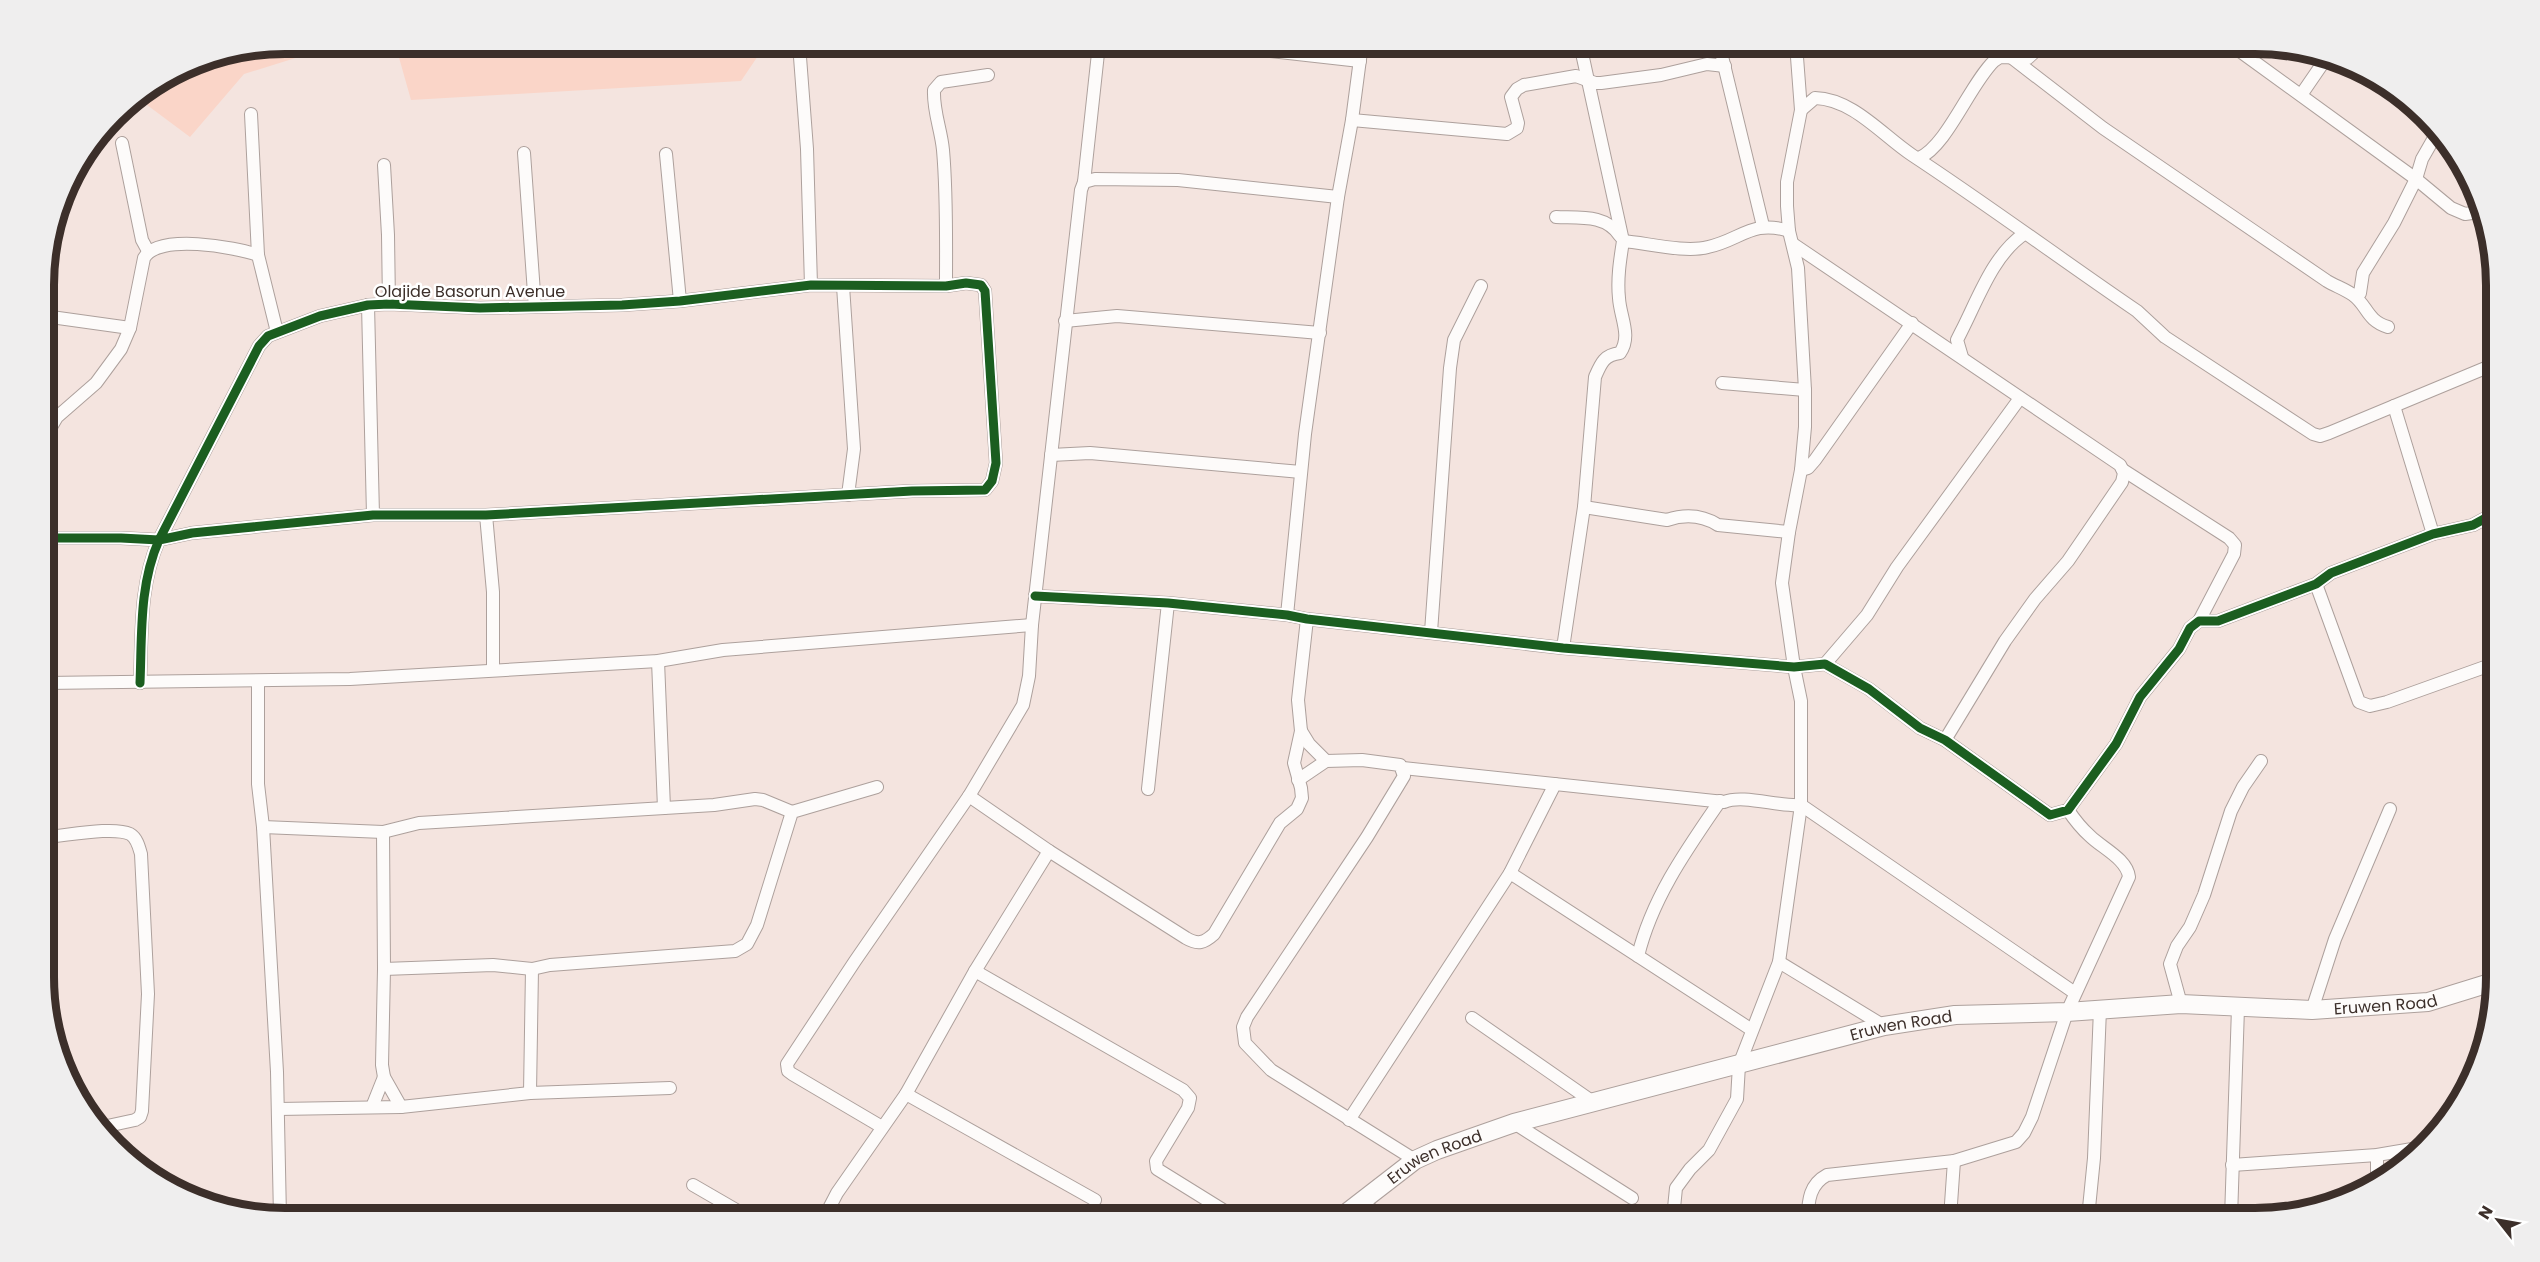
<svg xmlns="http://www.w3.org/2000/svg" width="2540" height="1262" font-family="Poppins,sans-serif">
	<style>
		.green { fill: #fad5c8 }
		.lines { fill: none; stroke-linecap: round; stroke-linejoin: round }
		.street-casing { stroke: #ada09c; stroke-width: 14 }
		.secondary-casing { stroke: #ada09c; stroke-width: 20 }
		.street { stroke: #fdfbfa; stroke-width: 12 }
		.secondary { stroke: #fdfbfa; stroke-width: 18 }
		.cycleway-casing { stroke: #fff; stroke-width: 13 }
		.cycleway { stroke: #1b5e20; stroke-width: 9 }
		.labels { text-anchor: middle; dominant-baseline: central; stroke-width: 5; stroke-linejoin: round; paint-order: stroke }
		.street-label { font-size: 16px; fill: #3c2f2a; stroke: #fff }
		.rim { fill: none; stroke: #3c2f2a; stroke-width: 8 }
	</style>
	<rect width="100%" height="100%" fill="#f4e4df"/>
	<path class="green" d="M285,44h481l-25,37 -330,19 -13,-46 -58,-10 -96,30 -54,63 -47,-35c28,-47 93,-49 142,-58z"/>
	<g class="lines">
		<defs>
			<g id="street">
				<path d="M799,44l8,105 4,136"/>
				<path d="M1207,44l153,17"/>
				<path d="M1719,44l44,182"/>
				<path d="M1994,44l109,84 224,153c8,5 18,8 26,14 15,11 13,25 35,32"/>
				<path d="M2230,44l186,135 35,29 14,6 14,-2"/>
				<path d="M2301,95l24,-35"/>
				<path d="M1801,110l14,-12c38,1 68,38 97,57 76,50 150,105 225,156l28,26 148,97 7,2 9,-3 166,-69"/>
				<path d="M251,114l7,141"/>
				<path d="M1352,120l155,14 10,-6 1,-5 -7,-26 6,-8 7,-4 52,-9 19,7h6l60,-8 46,-11 18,2"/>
				<path d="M122,143l20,97 6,11"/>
				<path d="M524,153l11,154"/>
				<path d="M666,154l14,147"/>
				<path d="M1919,158c28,-12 51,-74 75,-97l6,-4 28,1 15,-14"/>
				<path d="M384,165l4,70 1,69"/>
				<path d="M1084,182l15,-138"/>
				<path d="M1556,217c23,1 50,-3 64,19"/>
				<path d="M1623,241c24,2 62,12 85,6 33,-7 44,-28 81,-16"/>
				<path d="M1793,244l327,221 4,8 -2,9 -54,79 -33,38 -30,42 -60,99"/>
				<path d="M843,286l11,163 -6,46"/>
				<path d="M946,286c0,-46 1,-91 -3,-136 -2,-21 -10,-39 -9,-60l7,-8 47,-7"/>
				<path d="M2354,295l6,-2 3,-20 31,-50 22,-44 6,-20 16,-28"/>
				<path d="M368,305l5,210"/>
				<path d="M44,316l86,12"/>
				<path d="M1065,321l52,-5 203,17"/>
				<path d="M1962,357l-5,-17 4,-8c17,-33 32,-77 63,-98"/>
				<path d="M1722,383l83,7"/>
				<path d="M2394,406l39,128"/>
				<path d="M44,439l13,-22 39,-34 25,-34 9,-21 14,-70c14,-25 91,-11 114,-3l19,77"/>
				<path d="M1051,455l39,-2 211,19"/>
				<path d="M1801,470l7,-2 7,-8 97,-137"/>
				<path d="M2123,470l106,68 6,7 -1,9 -35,67"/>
				<path d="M1584,507l83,13c18,-6 35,-5 51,5l71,7"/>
				<path d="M486,515l7,77v78"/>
				<path d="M45,538h76l38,2 33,-7 181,-18h113l426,-24 73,-1 7,-9 4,-18 -11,-172 -4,-6 -15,-2 -20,3 -135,-1 -131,16 -58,4 -142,3 -91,-4 -21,1 -48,11 -52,20 -9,10 -100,194c-20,45 -17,95 -19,143"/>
				<path d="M2316,584l43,118 11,4 17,-4 109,-39"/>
				<path d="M1035,596l133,7 119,12 20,4 256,29 231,19 31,-3 44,25 51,39 25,12 105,75 18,-5 48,-66 24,-47 39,-48 11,-21 9,-7h19l98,-37 15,-11 102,-39 40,-9 22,-12"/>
				<path d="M1287,615l18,-181 33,-237 14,-77 10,-76"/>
				<path d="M1431,632l19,-264 4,-28 27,-54"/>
				<path d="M1563,648l21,-141 11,-130c6,-14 9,-22 25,-24 12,-17 0,-36 -1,-55 -2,-19 1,-38 4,-57l-43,-197"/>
				<path d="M658,661l6,147"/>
				<path d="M1825,664l42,-49 30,-48 123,-169"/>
				<path d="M258,681v103l5,43 14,245 3,145"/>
				<path d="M45,683l305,-4 308,-18 65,-11 309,-25"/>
				<path d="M1301,731l8,13 17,17"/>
				<path d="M1403,768l321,34c19,-8 55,5 77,3l274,188"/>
				<path d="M1298,780l28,-19 36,-1 38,5 4,11 -37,61 -120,180 -4,10 2,16 26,27 144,90"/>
				<path d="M1148,789l20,-186"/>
				<path d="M969,796l80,55 137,87c12,7 18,5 28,-4l66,-111 17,-14 5,-11 -1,-10 -7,-25 7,-32 -3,-31 9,-81"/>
				<path d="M263,827l120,5 36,-9 295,-18 41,-6 8,1 29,12"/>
				<path d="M383,832l1,137 -2,96 2,12 17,30"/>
				<path d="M45,837c20,-1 68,-11 85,-3 7,4 9,13 11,20l7,140 -6,117 -2,6 -5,3 -37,8"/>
				<path d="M1510,873l242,157"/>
				<path d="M1638,956c14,-58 49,-107 82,-155"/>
				<path d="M1779,962l105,64"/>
				<path d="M384,969l109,-4 39,4"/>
				<path d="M975,971l208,119 7,8 -2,10 -32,53 1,8 79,49"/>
				<path d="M2181,1004l-11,-40 7,-18 13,-19 14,-32 27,-84 12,-24 18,-26"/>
				<path d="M2312,1010l23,-71 55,-130"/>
				<path d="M1472,1018l121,84"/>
				<path d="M530,1093l2,-124 18,-4 185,-14 12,-7 10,-19 35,-113 85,-25"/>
				<path d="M906,1094l189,106"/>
				<path d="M372,1107l12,-30"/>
				<path d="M278,1109l123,-2 129,-14 140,-5"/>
				<path d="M1349,1120l161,-247 45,-89"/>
				<path d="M1514,1123l118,75"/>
				<path d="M882,1127l-90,-53 -4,-3 -1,-7 68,-103 114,-165 54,-91 6,-29 3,-51 49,-435 3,-8 11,-3 83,1 160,17"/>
				<path d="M2232,1165l145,-10 47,-8"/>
				<path d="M2377,1184v-29"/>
				<path d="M693,1185l57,33"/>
				<path d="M1360,1202l25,16"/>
				<path d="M828,1212l12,6"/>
				<path d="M824,1218l13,-25 69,-99 69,-123 74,-120"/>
				<path d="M1673,1218l3,-30 14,-19 19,-19 28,-51 2,-34 40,-103 22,-157v-104l-7,-34 -12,-84 7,-51 12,-62 4,-43v-37l-7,-122 -9,-37 -2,-25v-24l14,-72 -5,-66"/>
				<path d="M1808,1218c0,-18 2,-34 19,-43l127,-14 62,-19 8,-9 8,-16 35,-105 62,-135c-2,-18 -27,-29 -39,-41 -9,-8 -16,-17 -22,-26"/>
				<path d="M1950,1218l4,-57"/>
				<path d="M2088,1218l6,-60 6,-149"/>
				<path d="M2231,1218l7,-210"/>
			</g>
			<g id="secondary">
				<path id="s1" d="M1340,1218l75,-58 22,-10 77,-27 370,-97 71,-11 112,-3 114,-8 131,6 116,-8 68,-21"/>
			</g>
		</defs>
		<use href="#street" class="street-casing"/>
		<use href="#secondary" class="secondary-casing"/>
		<use href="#street" class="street"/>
		<use href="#secondary" class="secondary"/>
		<defs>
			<g id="cycleway">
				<path d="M45,538h76l38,2 33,-7 181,-18h113l426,-24 73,-1 7,-9 4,-18 -11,-172 -4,-6 -15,-2 -20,3 -135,-1 -131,16 -58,4 -142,3 -91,-4 -21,1 -48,11 -52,20 -9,10 -100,194c-20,45 -17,95 -19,143"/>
				<path d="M1035,596l133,7 119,12 20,4 256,29 231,19 31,-3 44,25 51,39 25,12 105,75 18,-5 48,-66 24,-47 39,-48 11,-21 9,-7h19l98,-37 15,-11 102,-39 40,-9 22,-12"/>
			</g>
		</defs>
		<use href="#cycleway" class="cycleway-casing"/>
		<use href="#cycleway" class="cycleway"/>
	</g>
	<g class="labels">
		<g class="street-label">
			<text x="470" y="291">Olajide Basorun Avenue</text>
			<text stroke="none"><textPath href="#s1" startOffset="1086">Eruwen Road</textPath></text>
			<text stroke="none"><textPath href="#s1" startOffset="600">Eruwen Road</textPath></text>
			<text stroke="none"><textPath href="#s1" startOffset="114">Eruwen Road</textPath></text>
		</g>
	</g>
	<path d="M0 0H2540V1262H0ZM285 54H2255A231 231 0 0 1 2486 285V977A231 231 0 0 1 2255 1208H285A231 231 0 0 1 54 977V285A231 231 0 0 1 285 54Z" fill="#efeeee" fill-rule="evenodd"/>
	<path class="rim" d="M285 54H2255A231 231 0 0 1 2486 285V977A231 231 0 0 1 2255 1208H285A231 231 0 0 1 54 977V285A231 231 0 0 1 285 54Z"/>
	<g transform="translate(2498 1220) rotate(301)" stroke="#ffffff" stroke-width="4.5" paint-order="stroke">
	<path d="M0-4.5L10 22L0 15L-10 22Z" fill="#3c2f2a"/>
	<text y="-9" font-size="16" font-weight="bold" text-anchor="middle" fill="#3c2f2a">N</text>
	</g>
</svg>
